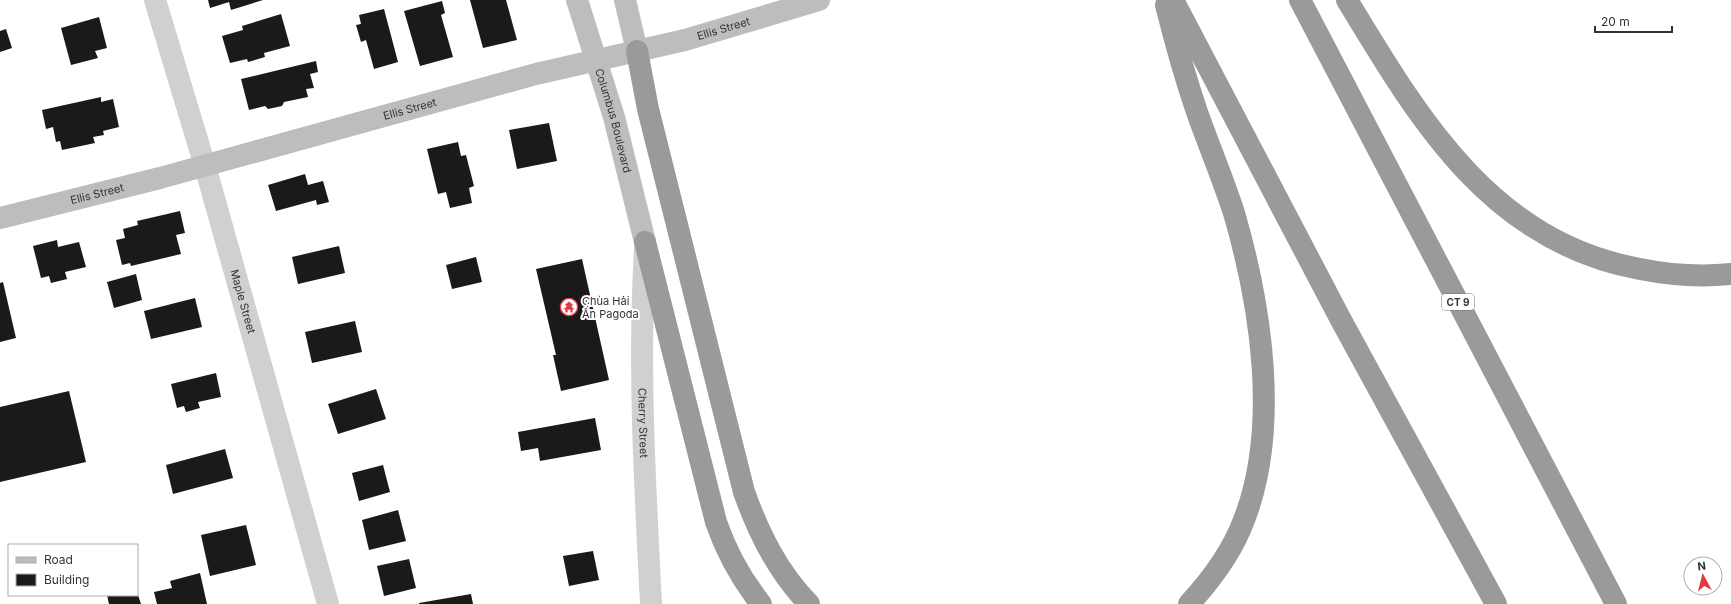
<svg xmlns="http://www.w3.org/2000/svg" width="1731" height="604" font-family="Inter,sans-serif">
	<style>
		.building { fill: #1a1a1a }
		.lines { fill: none; stroke-linecap: round; stroke-linejoin: round }
		.street { stroke: #d0d0d0; stroke-width: 22 }
		.secondary { stroke: #bdbdbd; stroke-width: 22 }
		.highway { stroke: #9a9a9a; stroke-width: 22 }
		.labels { text-anchor: middle; dominant-baseline: central; stroke-width: 4; stroke-linejoin: round; paint-order: stroke }
		.shield { fill: #fff; stroke: #707070; stroke-width: 1 }
		.shield-label { font-size: 10px; font-weight: bold; fill: #333 }
		.street-label { font-size: 11px; fill: #333; stroke: #fff }
		.poi-label { font-size: 11px; fill: #333; stroke: #fff; text-anchor: start }
	</style>
	<rect width="100%" height="100%" fill="#fff"/>
	<g class="building">
		<path d="M208,0h55l-32,10 -2,-8 -19,6z"/>
		<path d="M470,0h36l11,40 -34,8z"/>
		<path d="M442,1l3,12 -4,2 12,42 -33,9 -16,-55z"/>
		<path d="M384,9l14,53 -24,7 -8,-29 -5,2 -5,-17 5,-1 -2,-9z"/>
		<path d="M281,14l9,32 -26,7 1,4 -17,5 -1,-3 -17,4 -8,-27 21,-6 -1,-4z"/>
		<path d="M99,17l8,31 -12,3 3,7 -27,7 -10,-37z"/>
		<path d="M6,29l6,19 -12,4v-21z"/>
		<path d="M316,61l2,11 -8,2 4,14 -8,1 2,8 -24,5 -2,4 -14,3 -3,-3 -16,4 -8,-31z"/>
		<path d="M101,97v5l12,-3 6,28 -16,4 1,4 -11,2 2,6 -33,7 -2,-9 -4,1 -3,-15 -7,2 -4,-19z"/>
		<path d="M549,123l8,38 -40,8 -8,-39z"/>
		<path d="M458,142l3,14 5,-1 8,31 -5,2 3,15 -22,5 -4,-16 -8,2 -11,-45z"/>
		<path d="M305,174l3,11 15,-4 6,21 -12,3 -1,-5 -40,11 -8,-26z"/>
		<path d="M180,211l5,22 -9,2 5,19 -50,12 -1,-3 -8,2 -6,-25 9,-2 -2,-9 15,-4 -1,-4z"/>
		<path d="M57,240l1,7 21,-5 7,25 -21,5 2,7 -16,4 -2,-7 -8,2 -8,-32z"/>
		<path d="M339,246l6,27 -47,11 -6,-27z"/>
		<path d="M476,257l6,25 -30,7 -6,-24z"/>
		<path d="M582,259l27,121 -48,11 -8,-36h3l-20,-86z"/>
		<path d="M136,274l6,26 -28,8 -7,-26z"/>
		<path d="M3,282l13,56 -16,4v-59z"/>
		<path d="M195,298l7,29 -51,12 -7,-28z"/>
		<path d="M355,321l7,31 -50,11 -7,-31z"/>
		<path d="M216,373l5,24 -23,5 2,6 -14,4 -2,-6 -7,2 -6,-24z"/>
		<path d="M376,389l10,30 -48,15 -10,-30z"/>
		<path d="M69,391l17,71 -86,20v-75z"/>
		<path d="M595,418l6,32 -61,11 -2,-13 -17,3 -3,-19z"/>
		<path d="M225,449l8,29 -60,16 -7,-29z"/>
		<path d="M383,465l7,27 -31,9 -7,-28z"/>
		<path d="M398,510l8,31 -37,9 -7,-30z"/>
		<path d="M246,525l10,40 -46,11 -9,-41z"/>
		<path d="M593,551l6,29 -30,6 -6,-30z"/>
		<path d="M409,559l7,29 -32,8 -7,-30z"/>
		<path d="M200,573l7,31h-50l-3,-12 18,-4 -2,-7z"/>
		<path d="M471,594l2,10h-54v-1z"/>
		<path d="M107,595h31l3,9h-32z"/>
	</g>
	<g class="lines">
		<g class="street">
			<path id="s1" d="M155,0l50,166 123,438"/>
			<path id="s2" d="M645,249c-7,119 0,236 6,355"/>
		</g>
		<g class="secondary">
			<path id="s3" d="M577,0l37,117 31,125"/>
			<path d="M625,0l12,51"/>
			<path id="s4" d="M0,218l160,-40 376,-104 149,-34 134,-40"/>
		</g>
		<g class="highway">
			<path d="M1173,0l168,320 155,284"/>
			<path d="M1300,0l316,604"/>
			<path d="M1347,0c72,119 144,242 293,269 30,6 61,8 91,5"/>
			<path d="M1166,5c9,36 19,72 31,107 12,34 26,67 37,101 27,93 46,214 10,307 -12,32 -32,59 -55,84"/>
			<path d="M637,51l11,58 96,383c15,42 34,80 65,112"/>
			<path d="M645,242l71,280c10,29 26,58 45,82"/>
		</g>
	</g>
	<defs>
		<symbol id="temple-ring" viewBox="-11 -11 22 22"><circle r="9.5" fill="#fff" stroke="#e63946" stroke-width="1.5"/><path d="M0-6L5-2H3V0L6.5 2.5H4V6H1.5V3h-3V6H-4V2.5H-6.5L-3 0V-2H-5Z" fill="#e63946"/></symbol>
	</defs>
	<g fill-rule="evenodd">
		<use href="#temple-ring" x="559" y="297" width="20" height="20"/>
	</g>
	<g class="labels">
		<rect class="shield" x="1442" y="294" width="32" height="16" rx="3"/>
		<g class="shield-label">
			<text x="1458" y="302">CT 9</text>
		</g>
		<g class="street-label">
			<text stroke="none"><textPath href="#s4" startOffset="748">Ellis Street</textPath></text>
			<text stroke="none"><textPath href="#s4" startOffset="424">Ellis Street</textPath></text>
			<text stroke="none"><textPath href="#s3" startOffset="126">Columbus Boulevard</textPath></text>
			<text stroke="none"><textPath href="#s4" startOffset="100">Ellis Street</textPath></text>
			<text stroke="none"><textPath href="#s1" startOffset="314">Maple Street</textPath></text>
			<text stroke="none"><textPath href="#s2" startOffset="174">Cherry Street</textPath></text>
		</g>
		<g class="poi-label">
			<text x="582" y="301">Chùa Hải<tspan x="582" dy="13">Ấn Pagoda</tspan></text>
		</g>
	</g>
	<rect x="8" y="544" width="130" height="52" fill="#ffffff" stroke="#adadad"/>
	<rect x="16" y="557" width="20" height="6" fill="#bdbdbd" stroke="#adadad"/>
	<text x="44" y="564" font-size="12" fill="#333333">Road</text>
	<rect x="16" y="574" width="20" height="12" fill="#1a1a1a" stroke="#adadad"/>
	<text x="44" y="584" font-size="12" fill="#333333">Building</text>
	<g transform="translate(1703 576) rotate(353)"><circle r="19" fill="#ffffff" stroke="#adadad"/>
	<path d="M0-3L7 15L0 10L-7 15Z" fill="#e63946"/>
	<text y="-6" font-size="11" font-weight="bold" text-anchor="middle" fill="#333333">N</text>
	</g>
	<path d="M1595 26v6h77v-6" fill="none" stroke="#333333" stroke-width="2"/>
	<text x="1601" y="26" font-size="12" fill="#333333" stroke="#ffffff" stroke-width="3" paint-order="stroke">20 m</text>
</svg>
